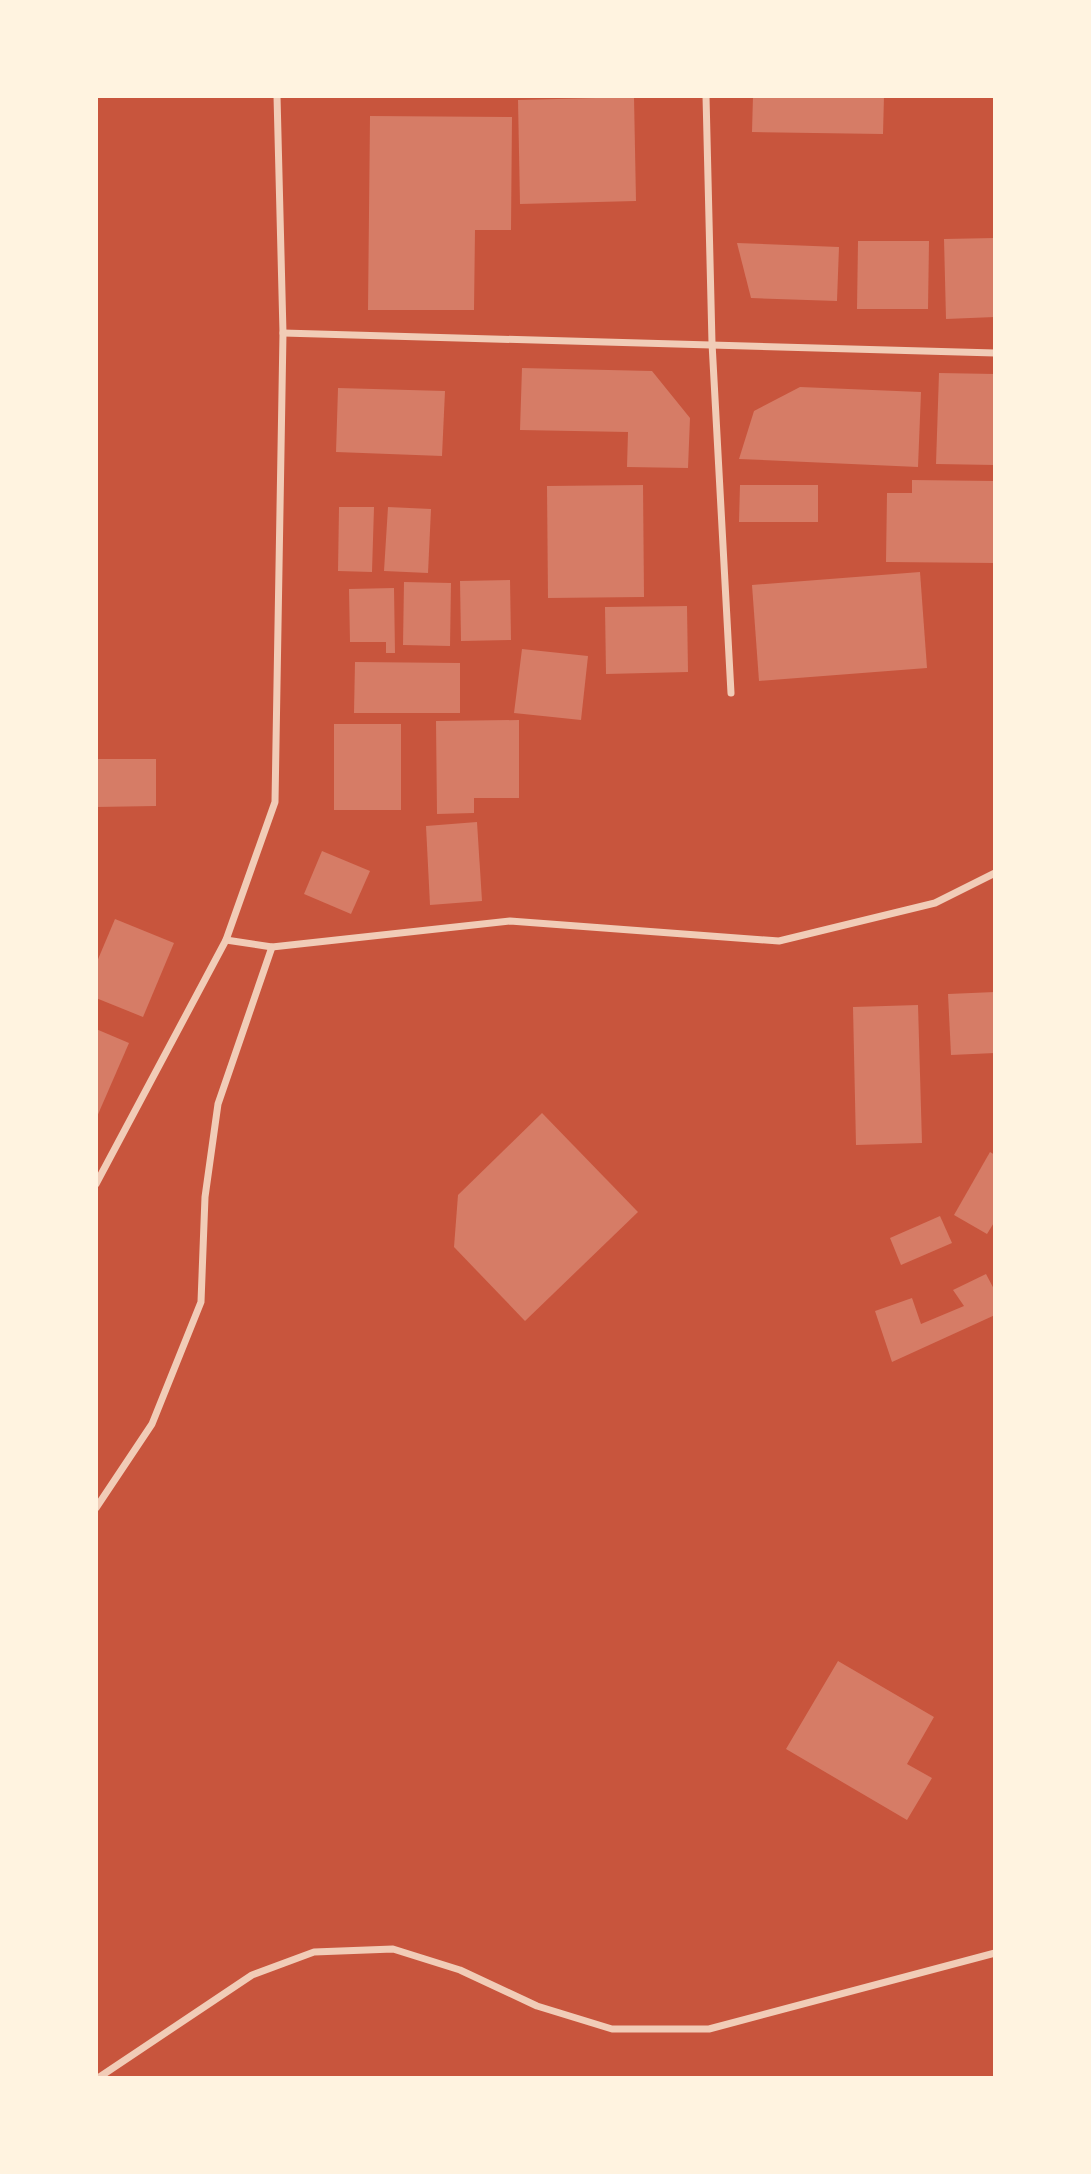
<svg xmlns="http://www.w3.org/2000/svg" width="1091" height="2174" font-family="'Source Serif 4',serif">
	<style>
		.building { fill: #d67c66 }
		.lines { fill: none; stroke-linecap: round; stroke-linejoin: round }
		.minor { stroke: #f1ccb7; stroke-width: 7 }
	</style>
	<rect width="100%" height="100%" fill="#c8553d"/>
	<g class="building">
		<path d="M753,96h131l-1,38 -131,-2z"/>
		<path d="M634,97l2,104 -116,3 -2,-104z"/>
		<path d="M370,116l142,1 -1,113h-36l-1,80h-106z"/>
		<path d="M995,238v79l-49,2 -2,-80z"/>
		<path d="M858,241h71l-1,68h-71z"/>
		<path d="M737,243l102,4 -2,54 -86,-3z"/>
		<path d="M522,368l130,3 38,47 -2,50 -61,-1 1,-35 -108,-2z"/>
		<path d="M939,373l56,1v91l-59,-1z"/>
		<path d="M800,387l121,5 -3,75 -179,-8 15,-48z"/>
		<path d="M338,388l107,3 -3,65 -106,-4z"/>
		<path d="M912,480l83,1v82l-109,-1 1,-69h25z"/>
		<path d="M643,485l1,112 -96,1 -1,-112z"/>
		<path d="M740,485h78v37h-79z"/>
		<path d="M339,507h35l-2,65 -34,-1z"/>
		<path d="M388,507l43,2 -3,64 -44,-2z"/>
		<path d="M920,572l7,96 -168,13 -7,-96z"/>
		<path d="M510,580l1,60 -50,1 -1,-60z"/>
		<path d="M404,582l47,1 -1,63 -47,-1z"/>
		<path d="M394,588l1,65h-9v-11h-36l-1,-53z"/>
		<path d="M687,606l1,66 -82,2 -1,-67z"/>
		<path d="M522,649l66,7 -7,64 -67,-7z"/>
		<path d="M355,662l105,1v50h-106z"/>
		<path d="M519,720v78h-45v15l-37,1 -1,-93z"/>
		<rect x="334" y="724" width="67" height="86"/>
		<path d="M96,759h60v47l-60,1z"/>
		<path d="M477,822l5,79 -52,4 -4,-79z"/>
		<path d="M322,851l48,20 -19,43 -47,-20z"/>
		<path d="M115,919l59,24 -31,74 -47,-19v-34z"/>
		<path d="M995,992v61l-44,2 -3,-61z"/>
		<path d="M918,1005l4,138 -66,2 -3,-138z"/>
		<path d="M96,1029l33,14 -33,76z"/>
		<path d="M542,1113l96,99 -113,109 -71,-74 4,-52z"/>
		<path d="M990,1152l5,3v66l-8,13 -33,-19z"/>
		<path d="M940,1216l12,27 -51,22 -11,-27z"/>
		<path d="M986,1274l9,17v24l-103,47 -17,-51 37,-13 9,26 43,-18 -11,-16z"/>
		<path d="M838,1661l96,56 -27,47 25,14 -25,42 -121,-71z"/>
	</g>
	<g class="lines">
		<g class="minor">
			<path d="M706,96l6,247 19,350"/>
			<path d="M283,333l712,20"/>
			<path d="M226,940l46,7 238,-26 269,20 156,-38 60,-30"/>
			<path d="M96,1184l130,-244 49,-138 8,-469 -6,-237"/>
			<path d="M96,1508l56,-84 49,-122 4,-105 13,-93 54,-157"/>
			<path d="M98,2078l154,-103 62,-23 79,-3 67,21 77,36 75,23h97l286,-76"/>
		</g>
	</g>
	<rect width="1091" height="2174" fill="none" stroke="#fff3e0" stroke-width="196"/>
</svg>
